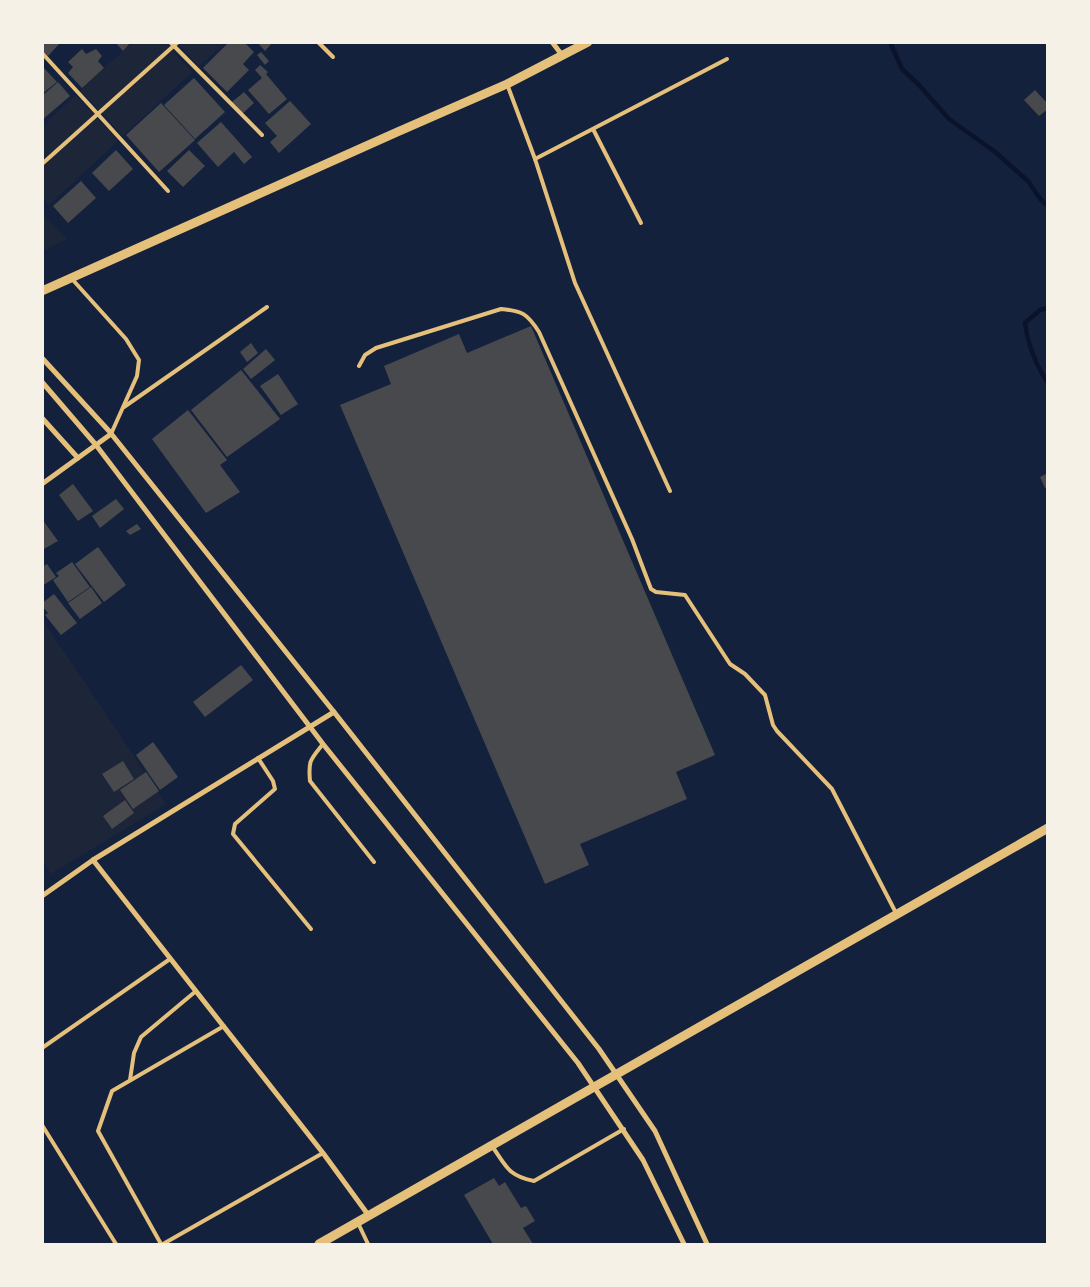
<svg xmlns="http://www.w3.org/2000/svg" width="1090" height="1287" font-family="Cabin,sans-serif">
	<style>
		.green { fill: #1d2539 }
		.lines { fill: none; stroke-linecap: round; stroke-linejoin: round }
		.stream { stroke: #0b132b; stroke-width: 4.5 }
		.building { fill: #48494c }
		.service { stroke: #e5c07b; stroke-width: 4 }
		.minor { stroke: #e5c07b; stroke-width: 5 }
		.tertiary { stroke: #e5c07b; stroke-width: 9 }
	</style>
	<rect width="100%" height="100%" fill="#14213d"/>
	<g class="green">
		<path d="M132,43h33l27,29 -69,64 -43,-46z"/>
		<path d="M177,43h49l-27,23z"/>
		<path d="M76,95l42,46 -69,64 -6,-7v-72z"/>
		<path d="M42,213l25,26 -24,12 -1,-1z"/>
		<path d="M42,619l124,185 -115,70 -9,-14z"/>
	</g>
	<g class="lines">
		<g class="stream">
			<path d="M890,42l12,27 17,16 30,34 45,32 34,30 13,19 7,6"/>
			<path d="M1048,308l-8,2 -15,13c3,22 10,41 23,60"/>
		</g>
	</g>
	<g class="building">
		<path d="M42,42h19l-13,14 -6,-5z"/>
		<path d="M115,42h16l-8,9z"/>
		<path d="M229,42h15l10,10 -11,12 6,6 -22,22 -24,-24z"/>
		<path d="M257,42h16l-8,9z"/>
		<path d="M82,49l4,5 10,-5 6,7 -4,5 6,7 -22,20 -14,-15 5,-6 -5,-5z"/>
		<path d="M261,52l8,9 -4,4 -8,-10z"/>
		<path d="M260,65l8,7 -2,2 21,25 -18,15 -21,-24 14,-12 -7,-8z"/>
		<path d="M42,66l15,16 -15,12z"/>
		<path d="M194,78l31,34 -30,27 -31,-34z"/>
		<path d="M58,82l12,14 -28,24v-24z"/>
		<path d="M1035,90l13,14v5l-9,7 -15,-16z"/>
		<path d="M244,92l10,11 -11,10 -11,-11z"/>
		<path d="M290,101l21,23 -32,29 -9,-11 7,-6 -12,-13z"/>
		<path d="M161,103l34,37 -36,32 -33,-37z"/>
		<path d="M221,122l31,35 -8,7 -10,-12 -16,15 -21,-24z"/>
		<path d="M116,150l17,19 -24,22 -17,-18z"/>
		<path d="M189,150l16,16 -22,21 -16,-16z"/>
		<path d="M81,181l15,17 -28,25 -15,-17z"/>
		<path d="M531,326l184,429 -39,17 11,27 -107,45 9,21 -44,19 -205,-479 51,-21 -7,-18 75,-32 8,19z"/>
		<path d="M251,343l7,10 -11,9 -7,-10z"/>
		<path d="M266,349l9,11 -24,19 -8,-10z"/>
		<path d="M241,370l39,49 -53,38 -36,-47z"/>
		<path d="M278,374l20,30 -17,11 -21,-29z"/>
		<path d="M188,410l39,50 -7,5 20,27 -34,21 -54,-74z"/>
		<path d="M1048,473v13l-3,2 -5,-11z"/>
		<path d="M73,484l20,27 -15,10 -19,-26z"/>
		<path d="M116,499l8,10 -24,19 -8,-12z"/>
		<path d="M42,519l16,22 -16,9z"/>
		<path d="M137,524l4,5 -11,6 -4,-4z"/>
		<path d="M98,547l28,38 -22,17 -29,-38z"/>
		<path d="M72,562l18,25 -22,15 -15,-22 6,-4 -3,-3z"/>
		<path d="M47,564l9,13 -14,9v-19z"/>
		<path d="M91,587l11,16 -22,16 -12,-16z"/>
		<path d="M54,594l23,29 -16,12 -16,-20 3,-2 -6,-7v-3z"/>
		<path d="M241,665l12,15 -48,37 -12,-15z"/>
		<path d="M153,742l25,35 -18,13 -24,-35z"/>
		<path d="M123,761l11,18 -20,13 -12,-18z"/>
		<path d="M146,772l13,19 -26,18 -13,-19z"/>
		<path d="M125,800l9,13 -22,16 -9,-13z"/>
		<path d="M494,1178l5,8 6,-4 16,26 5,-2 9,15 -12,7 10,16h-40l-29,-49z"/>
	</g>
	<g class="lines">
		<g class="service">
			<path d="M170,42l92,93"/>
			<path d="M318,42l15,15"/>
			<path d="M42,53l126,138"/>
			<path d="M507,84l28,75 40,124 95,208"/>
			<path d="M593,129l48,94"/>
			<path d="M535,159l192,-100"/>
			<path d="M42,164l136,-122"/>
			<path d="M72,279l54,60 13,21 -2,16 -26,58"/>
			<path d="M359,366l6,-11 11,-7 125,-39c21,2 26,4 38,23l93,207 19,50 5,3 29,3 45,69 15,10 20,21 8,30 4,6 55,58 64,124"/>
			<path d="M124,407l143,-100"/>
			<path d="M323,744c-12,15 -15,16 -13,37l64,81"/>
			<path d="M258,758l15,23 2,8 -40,35 -2,10 78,95"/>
			<path d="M42,1048l128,-89"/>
			<path d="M130,1080l4,-27 7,-16 55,-46"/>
			<path d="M42,1125l74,119"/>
			<path d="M492,1146c14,20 16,30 42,35l90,-52"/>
			<path d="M358,1223l10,21"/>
			<path d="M161,1244l-63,-113 14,-40 112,-65"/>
			<path d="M163,1244l160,-91"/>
		</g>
		<g class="minor">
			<path d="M552,42l10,13"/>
			<path d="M42,358l67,73 225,281 265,337 56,82 52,113"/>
			<path d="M42,382l54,63 227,299 255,319 65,97 41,84"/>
			<path d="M42,418l36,40"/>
			<path d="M42,484l69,-50"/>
			<path d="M93,860l230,293 46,63"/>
			<path d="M42,896l51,-36 241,-148"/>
		</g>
		<g class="tertiary">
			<path d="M42,291l353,-158 112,-49 81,-42"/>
			<path d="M319,1244l729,-416"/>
		</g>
	</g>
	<rect width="1090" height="1287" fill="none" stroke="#f6f1e7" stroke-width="88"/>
</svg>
